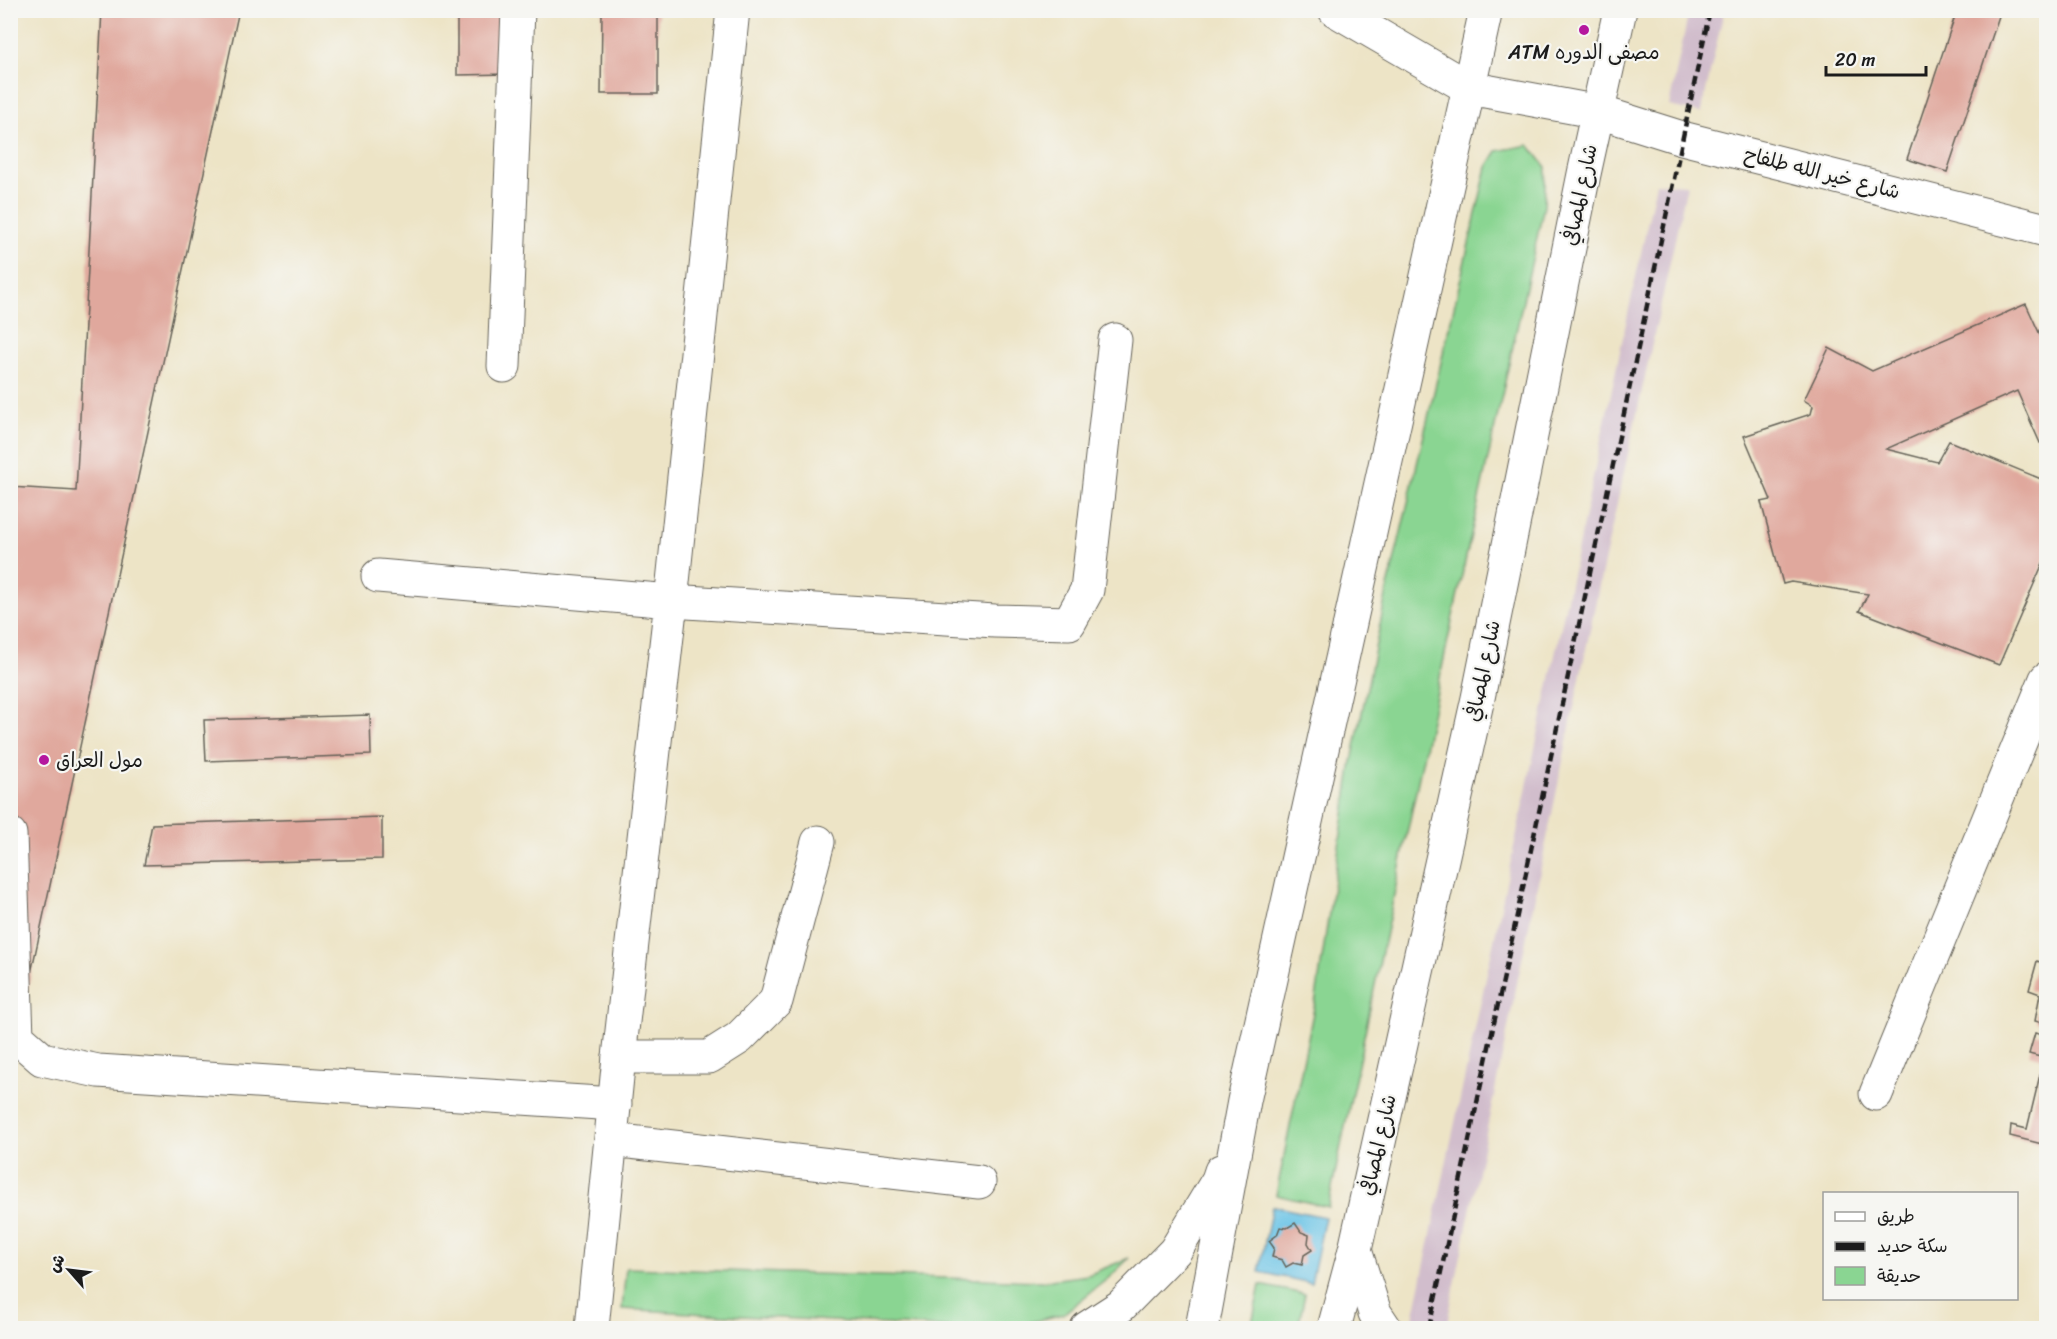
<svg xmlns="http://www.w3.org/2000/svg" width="2057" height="1339" font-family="Sriracha,'Playpen Sans Arabic',sans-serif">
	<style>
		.industrial { fill: #d1bdcc }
		.green { fill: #8ad592; stroke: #537857; stroke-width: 1.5 }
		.water { fill: #68c3e6; stroke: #427081; stroke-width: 1.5 }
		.building { fill: #e0a89d }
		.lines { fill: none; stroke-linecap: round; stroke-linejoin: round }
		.minor-casing { stroke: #656258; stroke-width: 35 }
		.major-casing { stroke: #656258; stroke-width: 35 }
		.minor { stroke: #fff; stroke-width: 33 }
		.major { stroke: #fff; stroke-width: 33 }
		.rail { stroke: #1c1c1c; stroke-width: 4.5; stroke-dasharray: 9 4.5; stroke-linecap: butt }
		.poi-dot { fill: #b5179e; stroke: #f6f6f2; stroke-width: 2 }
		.labels { text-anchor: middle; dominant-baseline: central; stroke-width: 4.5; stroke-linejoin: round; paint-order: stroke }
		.poi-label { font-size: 20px; fill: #1c1c1c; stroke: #f6f6f2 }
		.street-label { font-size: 20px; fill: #1c1c1c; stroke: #f6f6f2 }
	</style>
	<rect width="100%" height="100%" fill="#f6f6f2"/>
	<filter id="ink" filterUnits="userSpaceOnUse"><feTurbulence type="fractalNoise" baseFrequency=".0167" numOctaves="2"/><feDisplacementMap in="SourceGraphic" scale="12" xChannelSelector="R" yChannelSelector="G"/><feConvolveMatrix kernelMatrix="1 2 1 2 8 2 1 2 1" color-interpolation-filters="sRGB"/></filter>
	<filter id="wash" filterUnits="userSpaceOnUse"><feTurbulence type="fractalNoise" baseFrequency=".008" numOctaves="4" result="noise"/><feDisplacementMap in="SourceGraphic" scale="24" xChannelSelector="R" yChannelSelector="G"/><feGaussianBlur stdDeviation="1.35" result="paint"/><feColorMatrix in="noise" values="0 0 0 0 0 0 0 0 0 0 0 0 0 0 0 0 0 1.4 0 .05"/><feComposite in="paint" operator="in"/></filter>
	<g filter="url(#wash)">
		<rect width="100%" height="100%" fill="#ede4c6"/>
		<g class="industrial">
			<path d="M1689,11h35l-23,102 -32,-7z"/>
			<path d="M1656,183l31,2 -87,396 -154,747h-35z"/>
		</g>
		<g class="green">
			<path d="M1529,145l17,22 -2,39 -91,410 -125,591 -52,-12 40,-197 36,-237 33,-161 102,-433 10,-16z"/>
			<path d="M1129,1258l-18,18 -48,38 -43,11 -67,3 -331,-19 4,-41 417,13 45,-6z"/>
			<path d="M1260,1285l45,9 -7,34h-47z"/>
		</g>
		<path class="water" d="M1272,1206l53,11 -14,66 -52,-11z"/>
		<g id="blocks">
			<g class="building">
				<path d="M102,10h137l-220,1019h-9v-542l66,4z"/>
				<path d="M457,10h51v64l-51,1z"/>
				<path d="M602,10h56v84h-57z"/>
				<path d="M1957,10h44l-54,162 -40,-13z"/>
				<path d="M2026,304l16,35 4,-2v103l-6,3 -23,-52 -131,58 51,13 12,-21 97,40v75l-47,109 -140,-54 9,-17 -77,-12 -8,2 -22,-82 10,-2 -27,-64 67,-22 2,-8 -9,-6 25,-52 43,23z"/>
				<path d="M370,715l1,40 -165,6 -2,-41z"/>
				<path d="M382,817v42l-238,6 8,-41z"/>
				<path d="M2037,961l9,3v60l-11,-3 5,-27 -11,-4z"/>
				<path d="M2035,1033l11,3v109l-36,-9 1,-11 16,4 17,-71 -15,-4z"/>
				<path d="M1295,1223l6,9 8,3 -1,8 4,7 -8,5 -2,10 -9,-2 -7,4 -4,-7 -10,-3 2,-9 -5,-7 8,-6 3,-8 7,1z"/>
			</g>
		</g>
	</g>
	<g filter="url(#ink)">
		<use href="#blocks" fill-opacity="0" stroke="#656258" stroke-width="1.5"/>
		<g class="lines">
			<defs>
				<g id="minor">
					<path d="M733,10l-62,591 324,20 74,2 18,-33 28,-250"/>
					<path d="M1335,10l134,78 130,24 83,26 364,92"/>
					<path d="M504,366l14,-356"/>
					<path d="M378,576l293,25 -52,456 -27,271"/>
					<path d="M10,834l7,203 25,22 56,12 517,33"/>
					<path d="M619,1057h90l30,-19 37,-37 42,-159"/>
					<path d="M1876,1094l170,-415"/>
					<path d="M612,1140l367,42"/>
				</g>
				<g id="major">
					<path d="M1355,1250l20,63 10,15"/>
					<path d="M1087,1328l34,-22 54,-55 43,-71 3,-9"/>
					<path d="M1202,1328l42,-227 242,-1091"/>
					<path d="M1334,1328l21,-78 123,-552 106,-524 36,-164"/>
				</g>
			</defs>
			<use href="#minor" class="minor-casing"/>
			<use href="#major" class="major-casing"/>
			<use href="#minor" class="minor"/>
			<use href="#major" class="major"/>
			<path class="rail" d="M1429,1328l281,-1318"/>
		</g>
	</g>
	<g class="poi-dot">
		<circle cx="1584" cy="30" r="6"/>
		<circle cx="44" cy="760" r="6"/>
	</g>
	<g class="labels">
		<g class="poi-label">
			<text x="1584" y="52">ATM مصفى الدوره</text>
			<text x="56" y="760" text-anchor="start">مول العراق</text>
		</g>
		<g class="street-label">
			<text transform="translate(1822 173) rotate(14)">شارع خير الله طلفاح</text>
			<text transform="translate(1580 195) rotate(-78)">شارع المصافي</text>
			<text transform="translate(1483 671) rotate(-78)">شارع المصافي</text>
			<text transform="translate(1378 1145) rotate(-77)">شارع المصافي</text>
		</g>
	</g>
	<rect width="2057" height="1339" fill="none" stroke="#f6f6f2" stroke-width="36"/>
	<rect x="1823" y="1192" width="195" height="108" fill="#f6f6f2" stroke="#9f9f9c" stroke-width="1.5"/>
	<rect x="1835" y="1212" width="30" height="9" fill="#ffffff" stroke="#9f9f9c" stroke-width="1.5"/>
	<text x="1877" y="1222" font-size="18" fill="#1c1c1c">طريق</text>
	<rect x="1835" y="1242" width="30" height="9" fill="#1c1c1c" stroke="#9f9f9c" stroke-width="1.5"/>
	<text x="1877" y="1252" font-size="18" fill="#1c1c1c">سكة حديد</text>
	<rect x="1835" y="1267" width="30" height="18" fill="#8ad592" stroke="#9f9f9c" stroke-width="1.5"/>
	<text x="1877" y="1282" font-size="18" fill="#1c1c1c">حديقة</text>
	<g transform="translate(69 1270) rotate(298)" stroke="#f6f6f2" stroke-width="4.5" paint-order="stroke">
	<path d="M0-4.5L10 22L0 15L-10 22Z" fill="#1c1c1c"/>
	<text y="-9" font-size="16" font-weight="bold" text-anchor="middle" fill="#1c1c1c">ش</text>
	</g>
	<path d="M1826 66v9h100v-9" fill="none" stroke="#1c1c1c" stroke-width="3"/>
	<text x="1835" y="66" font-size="18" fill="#1c1c1c" stroke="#f6f6f2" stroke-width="4.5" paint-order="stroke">20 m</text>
</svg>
